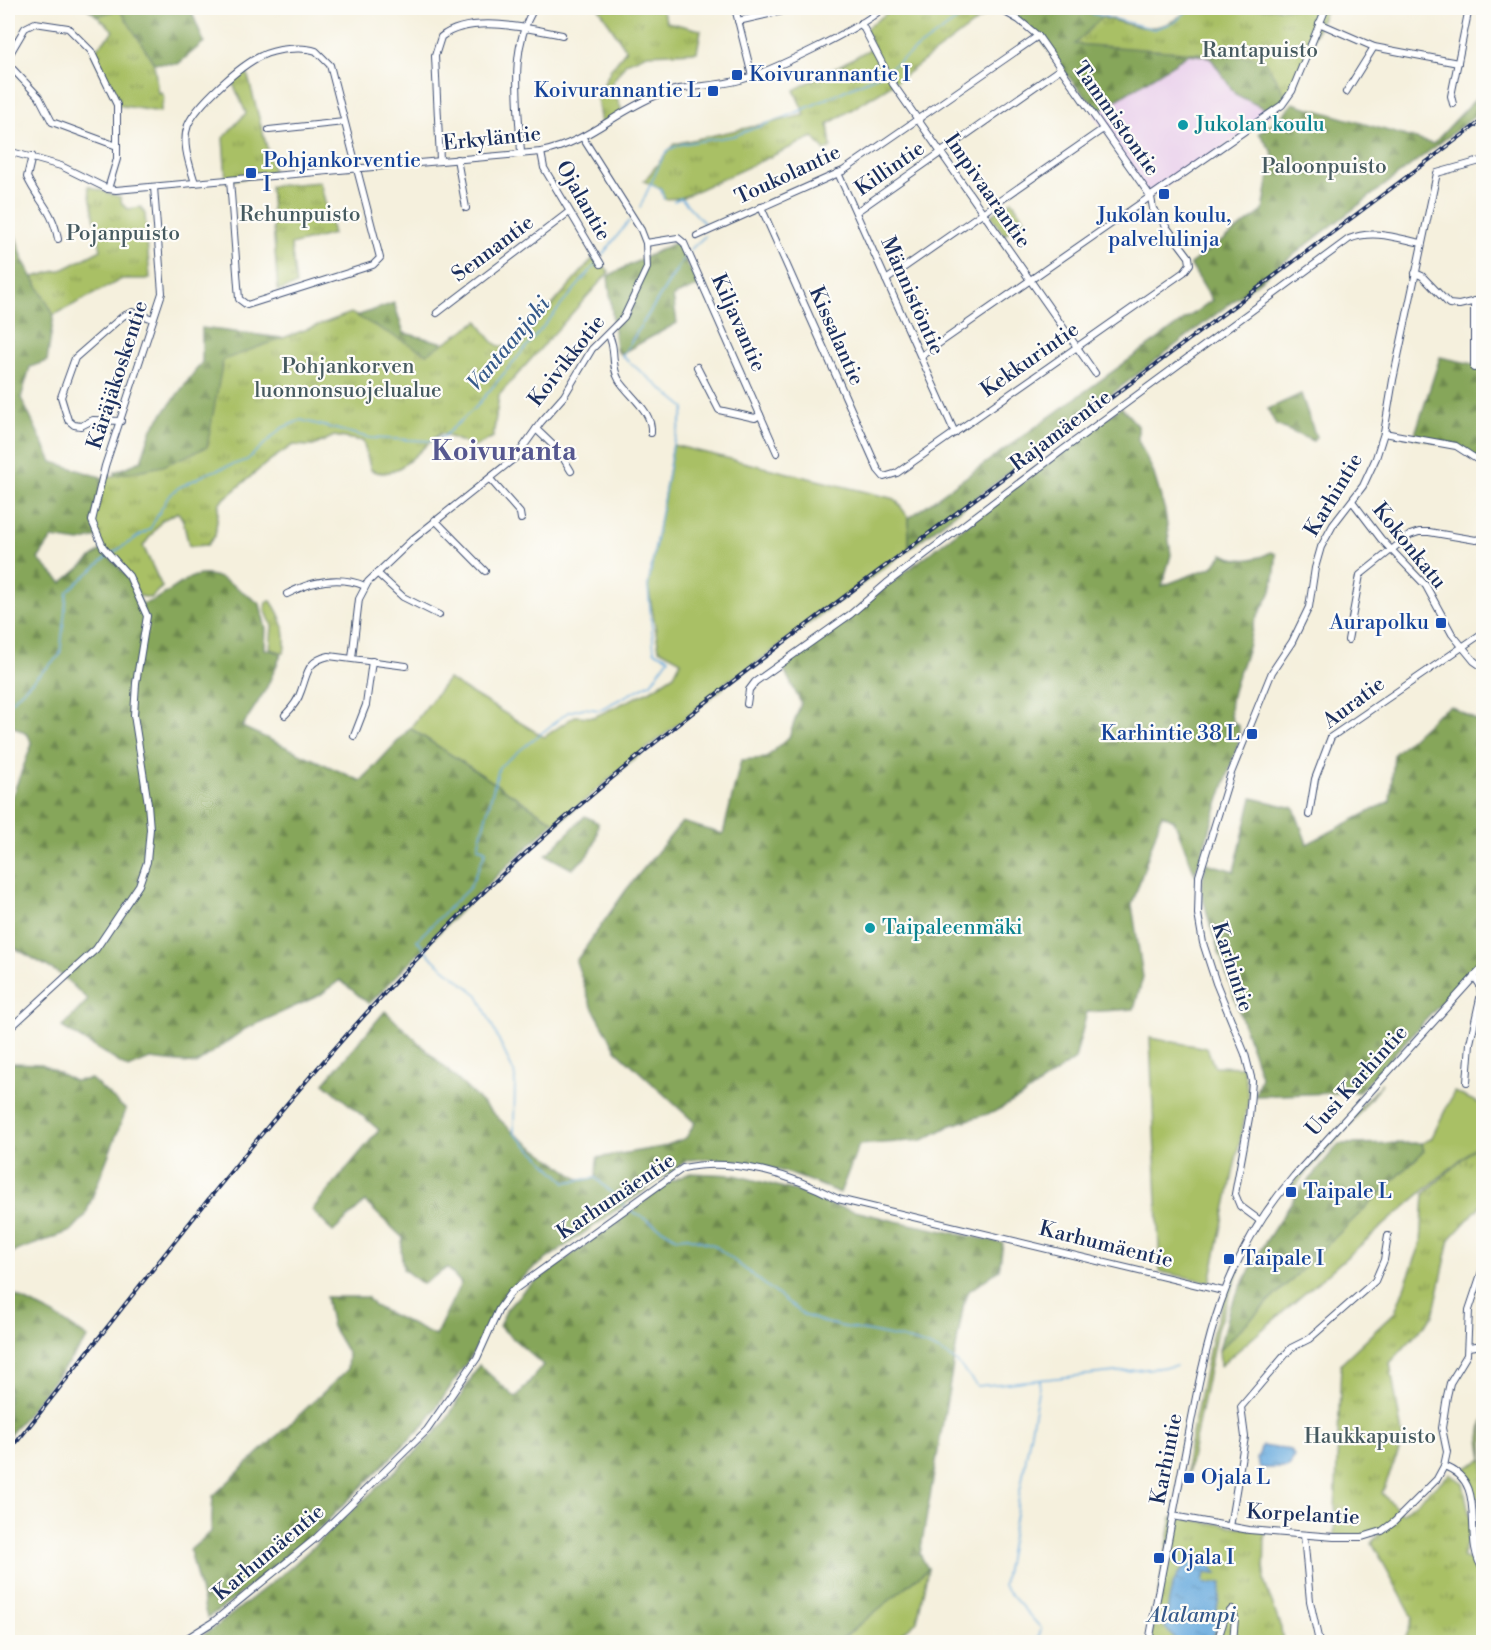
<svg xmlns="http://www.w3.org/2000/svg" width="1491" height="1650" font-family="'Libre Bodoni',serif">
	<style>
		.built { fill: #ead1ec }
		.green { fill: #a9c065; stroke: #627862; stroke-width: 1.5 }
		.forest { fill: url(#forest-firs); stroke: #506a5c; stroke-width: 1.5 }
		.park { fill: url(#park-tufts); stroke: #627862; stroke-width: 1.5 }
		.water { fill: url(#water-ripples); stroke: #426d9e; stroke-width: 1.5 }
		.lines { fill: none; stroke-linecap: round; stroke-linejoin: round }
		.stream { stroke: #69abde; stroke-width: 1.5 }
		.minor-casing { stroke: #3c4c71; stroke-width: 8 }
		.minor { stroke: #fff; stroke-width: 6 }
		.rail-casing { stroke: #1b2f5e; stroke-width: 4 }
		.rail { stroke: #fdfcf7; stroke-width: 1.5; stroke-dasharray: 4.5; stroke-linecap: butt }
		.transit-dot { fill: #1a4fb4; stroke: #fdfcf7; stroke-width: 2 }
		.culture-dot { fill: #0f9aa8; stroke: #fdfcf7; stroke-width: 2 }
		.labels { text-anchor: middle; dominant-baseline: central; stroke-width: 4.5; stroke-linejoin: round; paint-order: stroke }
		.park-label { font-size: 21px; fill: #465a60; stroke: #fdfcf7 }
		.transit-label { font-size: 21px; fill: #164399; stroke: #fdfcf7; text-anchor: start }
		.street-label { font-size: 21px; fill: #1b2f5e; stroke: #fdfcf7 }
		.culture-label { font-size: 21px; fill: #0d838f; stroke: #fdfcf7; text-anchor: start }
		.water-label { font-size: 22px; font-style: italic; fill: #365a8b; stroke: #fdfcf7 }
		.district-label { font-size: 27px; font-weight: bold; fill: #565890; stroke: #fdfcf7 }
	</style>
	<defs>
		<pattern id="forest-firs" width="22" height="20" patternUnits="userSpaceOnUse" patternTransform="scale(1.5)"><rect width="22" height="20" fill="#86a65a"/><path d="M5 1l3.5 6h-7zM16 11l3.5 6h-7z" fill="#6d884e"/></pattern>
		<pattern id="park-tufts" width="24" height="20" patternUnits="userSpaceOnUse" patternTransform="scale(1.5)"><rect width="24" height="20" fill="#a9c065"/><path d="M3 7l-1-3M5 7V3M7 7l1-3M15 17l-1-3M17 17v-4M19 17l1-3" fill="none" stroke="#899c56"/></pattern>
		<pattern id="water-ripples" width="26" height="14" patternUnits="userSpaceOnUse" patternTransform="scale(1.5)"><rect width="26" height="14" fill="#69abde"/><path d="M2 4q2-2 4 0t4 0M15 11q2-2 4 0t4 0" fill="none" stroke="#568cb7"/></pattern>
	</defs>
	<rect width="100%" height="100%" fill="#fdfcf7"/>
	<filter id="ink" filterUnits="userSpaceOnUse"><feTurbulence type="fractalNoise" baseFrequency=".0167" numOctaves="2"/><feDisplacementMap in="SourceGraphic" scale="12" xChannelSelector="R" yChannelSelector="G"/><feConvolveMatrix kernelMatrix="1 2 1 2 8 2 1 2 1" color-interpolation-filters="sRGB"/></filter>
	<filter id="wash" filterUnits="userSpaceOnUse"><feTurbulence type="fractalNoise" baseFrequency=".008" numOctaves="4" result="noise"/><feDisplacementMap in="SourceGraphic" scale="24" xChannelSelector="R" yChannelSelector="G"/><feGaussianBlur stdDeviation="1.35" result="paint"/><feColorMatrix in="noise" values="0 0 0 0 0 0 0 0 0 0 0 0 0 0 0 0 0 1.4 0 .05"/><feComposite in="paint" operator="in"/></filter>
	<g filter="url(#wash)">
		<rect width="100%" height="100%" fill="#f5f0dd"/>
		<path class="built" d="M1189,54l21,3 25,37 38,19 -122,84 -58,-83z"/>
		<g class="green">
			<path d="M673,445l222,54 14,19v31l-165,123 -19,10 -2,6 -103,82 -63,54 -147,-96 38,-49 96,58 31,-21 19,1 57,-27 23,-15 7,-14 -22,-12 -11,-62z"/>
			<path d="M1150,1038l57,10 7,18 29,1 6,31 -39,184 -50,-10z"/>
			<path d="M1382,1083l-28,37 -61,68 -2,-1 5,-10z"/>
			<path d="M1454,1092l29,13v38l-7,3 -256,220 -1,-16 204,-199 -1,-8 9,-4z"/>
			<path d="M1235,1268l4,2 -22,60 -29,144 -1,-16 26,-126z"/>
			<path d="M928,1569l-11,52 -25,21h-54z"/>
		</g>
		<g class="forest">
			<path d="M87,8h103l14,34 -26,22 -24,-1 -37,-53 -20,6z"/>
			<path d="M994,8c25,0 51,-3 75,0 47,5 79,41 121,0h136l-34,83 -19,22 -38,-19 -25,-37 -21,-3 -90,57c-11,-13 -24,-25 -34,-39 -23,-30 -32,-51 -71,-64z"/>
			<path d="M1483,91v19l-574,439v-31l303,-218 -22,-36 73,-53 10,-58 -14,-20 24,-18 10,-12 140,41z"/>
			<path d="M12,226l12,36 30,53 -7,46 -17,6 -9,31 31,64 49,15 -4,60 -17,5 -28,-4 -14,21 24,24 40,-34 25,28 15,27c16,-4 27,-13 41,-22 29,-20 53,6 77,22l6,25 -1,20 17,4 -16,36 -24,38 119,54 49,-53 144,94 -91,86 -94,96 -29,-24 -20,15 -75,34 -49,35 -46,-5 -22,9 -66,-41 26,-27 -26,-25 -54,-31v-137l24,-63 -4,-9 -20,-12v-496z"/>
			<path d="M676,242l23,44 -26,10 4,27 -57,31 -4,-4 -8,-74z"/>
			<path d="M394,303l10,30 53,13 79,7 -37,42 -6,42 -19,10 -33,-14c-20,13 -43,50 -70,37l-8,-29 -29,-5 -21,10 -20,-1 -24,16 -50,42 -4,33 -8,9 -18,1 -6,-26 -5,-8 -16,8 -19,26 19,41 -12,11 -39,-62 4,-64 26,-11 11,-33 50,-66v-34l88,11z"/>
			<path d="M1440,357l43,9v98l-27,-18 -42,-9z"/>
			<path d="M1301,394l15,43 -3,4 -37,-16 -8,-16z"/>
			<path d="M1121,407l17,19v14l15,31 12,40 6,44 -9,31 50,-19 11,-13c15,8 33,7 48,-2l5,2c0,13 -1,25 -5,37 -4,11 -12,21 -17,32 -4,10 -4,21 -8,31 -5,14 -28,64 -7,72v15l-44,133 -21,-54 -12,-6 -30,91 11,72 -9,32 -47,3 -12,47 -52,37 -29,16 -43,13 -28,15 -64,5 -19,48c-48,-20 -98,-39 -152,-33l-154,108 -29,25 -33,62 -47,69 -110,109 -87,71 -21,14 -17,-68 21,-18 2,-36 134,-126 1,-16 -16,-27 -6,-30h41l7,9 61,30 26,-53 -14,-15 -24,16 -20,-15 -2,-19 2,-12 -38,-36 -32,30 -21,-22 67,-80 -55,-47 61,-72 129,122 66,47 16,-2 1,-20 65,-11 24,-9 9,-15 -78,-72 -27,-48 -14,-42 50,-71 56,-68 41,12 18,-74 25,-2 23,-21 12,-34 -19,-37z"/>
			<path d="M1450,706l33,18v234l-124,134 -104,4 6,-20 -50,-148 -10,-38 5,-27 28,8 18,-73 42,10 13,36 83,-43 4,-47 42,-39z"/>
			<path d="M585,816l13,7c-2,25 -7,31 -26,46l-26,-14z"/>
			<path d="M8,1063l34,1 32,17 17,-2 35,31 -41,106 -14,15 -63,23z"/>
			<path d="M1422,1143l2,8 -205,199 10,-41 32,-60 35,-54 43,-51z"/>
			<path d="M690,1173l45,2 61,16 31,13 68,17 108,22 -4,27 -30,21 -5,11 -44,252 8,15 -90,73h-646l25,-16 73,-58 131,-121 25,-26 33,-56 37,33 27,-33 -44,-39 8,-17 17,-19 148,-109z"/>
			<path d="M8,1292l46,23 34,23 -80,99z"/>
		</g>
		<g class="park">
			<path d="M599,8h62l6,14 34,8 -4,22 -50,2 -21,9 -15,21 12,29 -22,11 -4,-26 14,-29 15,-19z"/>
			<path d="M894,8h90l7,3 -98,73 -65,40 3,23 -6,4 -12,-14 -132,61 -17,1 -3,-10 -17,-8 30,-37 131,-29 -11,-25 80,-43 -9,-18z"/>
			<path d="M1190,8h136l-38,91 -25,-41 -188,-14 27,-27c37,11 58,20 88,-9z"/>
			<path d="M117,10l5,3 32,50 4,30 3,-1 3,6 -4,14 -43,-7 -25,-52 22,-22 -17,-15z"/>
			<path d="M246,69l28,105 -48,7 -3,-43 23,-25 -14,-32z"/>
			<path d="M320,182l13,52 -42,11 5,40 -18,6 -8,-105z"/>
			<path d="M88,186l32,11 2,7 6,5 13,-2 4,7 5,65h-28l-68,36 -21,-38 31,-8 37,-19z"/>
			<path d="M1012,201l13,18 -21,16 -13,-19z"/>
			<path d="M596,255l13,17 -110,123 -6,42 -19,10 -33,-14c-20,13 -43,50 -70,37l-8,-29 -29,-5 -21,10 -20,-1 -24,16 -50,42 -4,33 -8,9 -18,1 -6,-26 -5,-8 -16,8 -19,26 19,41 -12,11 -10,-2 -11,-20 -26,-29 -11,-26 10,-43 61,-12 44,-19 16,-87 128,-47 76,41 51,-33c12,18 19,35 42,21z"/>
			<path d="M271,601c11,16 17,32 13,52l-14,-4 2,-23 -7,-17 1,-7z"/>
			<path d="M1483,1143v60l-33,36 -17,77 -43,47 13,78 -21,52 20,21 48,-40 13,9 9,44 -10,30 21,8v77h-79l9,-24 -41,-76 9,-10 -19,5h-28l7,-174 54,-51 26,-69 3,-49 52,-48z"/>
			<path d="M1483,1419l1,80h-1l-7,-1 -9,-22 -7,-5 23,-12 -3,-21z"/>
			<path d="M1172,1517l93,14 -1,50 17,47 2,14h-133z"/>
		</g>
		<g class="water">
			<path d="M1262,1446l29,4 3,6 -4,10 -4,2h-26l-3,-9z"/>
			<path d="M1190,1563h19l8,11 -12,-1 -2,8 2,3 17,-1 -5,25 1,16 -7,18 -35,-1 -11,-14c4,-22 4,-52 25,-64z"/>
		</g>
		<g class="lines">
			<g class="stream">
				<path d="M1070,8l84,21 21,-7 15,-14"/>
				<path d="M891,67l83,-59"/>
				<path d="M650,184l11,5 3,10"/>
				<path d="M674,201l7,-3 23,25v6"/>
				<path d="M640,207l23,-50 7,-8 12,-5 51,-8 58,-21 90,-41"/>
				<path d="M689,251l16,-15"/>
				<path d="M603,254l26,-33"/>
				<path d="M111,554l39,-25 18,-32 10,-9 30,-15 39,-13 35,-32 19,-8 69,18 61,3 12,-4 32,-29 120,-143"/>
				<path d="M8,704l52,-49 7,-63 40,-35"/>
				<path d="M626,1207l-30,-29 -30,4 -52,-49 1,-58 -37,-80 -44,-35 -17,-20 53,-53 16,-36 -8,-4 21,-80 69,-55 16,-4 15,2 52,-27 18,-25 -15,-7 -6,-64 25,-142 12,-37 -63,-52 64,-101"/>
				<path d="M630,1210l47,28 11,-1 26,8 90,70c43,19 115,17 151,46 8,7 15,17 22,25l199,-20"/>
				<path d="M1038,1642l3,-14 -38,-42 37,-206"/>
			</g>
		</g>
	</g>
	<g filter="url(#ink)">
		<g class="lines">
			<defs>
				<g id="minor">
					<path d="M735,8l17,68"/>
					<path d="M1473,8l11,5"/>
					<path d="M738,21l58,-13"/>
					<path d="M861,23l32,61 202,289"/>
					<path d="M1319,23l55,24 84,16"/>
					<path d="M8,57l17,-29 10,-5 33,5 23,23 26,54v54l-9,30"/>
					<path d="M8,64l31,33 13,25 65,24"/>
					<path d="M1346,92l28,-45"/>
					<path d="M1453,104l-2,-8 18,-88"/>
					<path d="M269,130l75,-8"/>
					<path d="M8,151l53,15 47,23 8,1 425,-38c45,-9 73,-39 114,-56 28,-12 57,-8 85,-16 32,-9 119,-51 143,-72"/>
					<path d="M541,152l3,16 57,96"/>
					<path d="M521,154c-2,-50 -13,-102 13,-146"/>
					<path d="M32,156l-5,21c12,26 25,31 31,62"/>
					<path d="M457,159l9,49"/>
					<path d="M440,160l-5,-104 6,-19c29,-23 87,-9 121,-2"/>
					<path d="M838,173l117,260"/>
					<path d="M195,183c-5,-17 -14,-40 -7,-58 9,-21 53,-60 73,-69 14,-7 40,-10 55,-5l14,14 50,193 -7,7 -126,40 -8,-6 -9,-119"/>
					<path d="M761,207l117,263 6,7 13,-4 287,-201 6,-8 -1,-7 -36,-48 -2,-12 -113,-161 -19,-16 -21,-12"/>
					<path d="M856,212l204,-143"/>
					<path d="M697,236l146,-65 195,-135"/>
					<path d="M646,243l32,-5 6,5 93,210"/>
					<path d="M1415,273l7,3 27,28 10,1 25,-6"/>
					<path d="M886,280l217,-151"/>
					<path d="M437,313l132,-101"/>
					<path d="M608,334c9,14 2,31 11,46 11,17 34,31 32,53"/>
					<path d="M921,356l361,-251 10,-14 34,-83"/>
					<path d="M697,367l22,43 36,8 5,-3"/>
					<path d="M1474,368v-67"/>
					<path d="M121,421l-28,-1 -12,6 -7,-1 -6,-5 -7,-23 14,-39 48,-42 10,-4 20,7"/>
					<path d="M536,429l23,22 12,20"/>
					<path d="M1384,433l72,13 28,18"/>
					<path d="M490,479l30,34 1,6"/>
					<path d="M1352,501l29,38 45,47 26,48 22,27 10,7"/>
					<path d="M435,520l50,51"/>
					<path d="M377,573l26,24 36,18"/>
					<path d="M287,594c25,-13 52,-19 78,-8"/>
					<path d="M1348,640l12,-65 50,-40 9,-3h10l47,8 8,-2"/>
					<path d="M352,658l7,-59 9,-17 45,-43 103,-82 25,-35 23,-26 28,-47 32,-32 23,-49 -1,-25 -5,-13 -58,-92"/>
					<path d="M747,704l2,-14 6,-8 96,-68 36,-31 177,-134 285,-210c24,-10 48,-1 72,4"/>
					<path d="M285,715c7,-7 13,-14 16,-24 7,-19 6,-30 28,-35l77,10"/>
					<path d="M354,736l12,-31 6,-44"/>
					<path d="M1309,815l6,-36 16,-42 153,-105"/>
					<path d="M8,1030l88,-81 43,-64 8,-23 3,-33 -2,-25 -14,-89 2,-32 11,-67 -18,-40 -26,-29 -11,-26 13,-55 57,-173 -8,-106"/>
					<path d="M1467,1082l3,-39 11,-49 -1,-9 -6,-9"/>
					<path d="M1259,1220l-19,-14 -5,-12 14,-76 3,-37 -7,-27 -29,-71 -13,-40 -5,-29 1,-38 32,-103 41,-101 20,-30 17,-35 6,-39 6,-21 12,-22 30,-39 13,-28 8,-25 9,-53 44,-207 47,-13"/>
					<path d="M1468,1347l16,-2"/>
					<path d="M1444,1466c47,17 16,71 40,105"/>
					<path d="M1173,1516l76,14 85,7h28l20,-6 12,-9 43,-43 7,-13 3,-14 -5,-24 5,-32 3,-13 17,-28 2,-45 15,-45"/>
					<path d="M1230,1527l15,-90 -4,-30 50,-59 18,-9 66,-58 9,-21 4,-24"/>
					<path d="M1304,1535l6,66 9,41"/>
					<path d="M181,1642l32,-20 103,-84 111,-108 50,-72 22,-49 12,-17 172,-124c51,-11 109,7 155,31l385,92"/>
					<path d="M1149,1642c11,-61 23,-122 35,-183 21,-110 34,-195 110,-283l190,-210"/>
					<path d="M1217,1642l8,-25 7,-8 3,9 -2,24"/>
				</g>
			</defs>
			<use href="#minor" class="minor-casing"/>
			<use href="#minor" class="minor"/>
			<defs>
				<path id="rail" d="M8,1453c154,-193 302,-396 481,-566 139,-132 294,-244 447,-359 183,-136 365,-272 548,-409"/>
			</defs>
			<use href="#rail" class="rail-casing"/>
			<use href="#rail" class="rail"/>
		</g>
	</g>
	<g class="transit-dot">
		<rect x="731" y="69" width="12" height="12" rx="3"/>
		<rect x="707" y="85" width="12" height="12" rx="3"/>
		<rect x="245" y="167" width="12" height="12" rx="3"/>
		<rect x="1158" y="188" width="12" height="12" rx="3"/>
		<rect x="1435" y="617" width="12" height="12" rx="3"/>
		<rect x="1246" y="728" width="12" height="12" rx="3"/>
		<rect x="1285" y="1186" width="12" height="12" rx="3"/>
		<rect x="1223" y="1253" width="12" height="12" rx="3"/>
		<rect x="1183" y="1472" width="12" height="12" rx="3"/>
		<rect x="1153" y="1552" width="12" height="12" rx="3"/>
	</g>
	<g class="culture-dot">
		<circle cx="1183" cy="125" r="6"/>
		<circle cx="870" cy="928" r="6"/>
	</g>
	<g class="labels">
		<g class="park-label">
			<text x="1260" y="51">Rantapuisto</text>
			<text x="1324" y="167">Paloonpuisto</text>
			<text x="300" y="215">Rehunpuisto</text>
			<text x="123" y="234">Pojanpuisto</text>
			<text x="348" y="367">Pohjankorven<tspan x="348" dy="24">luonnonsuojelualue</tspan></text>
			<text x="1370" y="1437">Haukkapuisto</text>
		</g>
		<g class="transit-label">
			<text x="749" y="75">Koivurannantie I</text>
			<text x="701" y="91" text-anchor="end">Koivurannantie L</text>
			<text x="263" y="161">Pohjankorventie<tspan x="263" dy="24">I</tspan></text>
			<text x="1164" y="216" text-anchor="middle">Jukolan koulu,<tspan x="1164" dy="24">palvelulinja</tspan></text>
			<text x="1429" y="623" text-anchor="end">Aurapolku</text>
			<text x="1240" y="734" text-anchor="end">Karhintie 38 L</text>
			<text x="1303" y="1192">Taipale L</text>
			<text x="1241" y="1259">Taipale I</text>
			<text x="1201" y="1478">Ojala L</text>
			<text x="1171" y="1558">Ojala I</text>
		</g>
		<g class="street-label">
			<text transform="translate(1116 119) rotate(55)">Tammistontie</text>
			<text transform="translate(492 139) rotate(-6)">Erkyläntie</text>
			<text transform="translate(890 169) rotate(-35)">Killintie</text>
			<text transform="translate(788 175) rotate(-25)">Toukolantie</text>
			<text transform="translate(987 191) rotate(55)">Impivaarantie</text>
			<text transform="translate(583 201) rotate(60)">Ojalantie</text>
			<text transform="translate(493 249) rotate(-37)">Sennantie</text>
			<text transform="translate(912 296) rotate(66)">Männistöntie</text>
			<text transform="translate(738 323) rotate(66)">Kiljavantie</text>
			<text transform="translate(836 336) rotate(66)">Kissalantie</text>
			<text transform="translate(1030 360) rotate(-35)">Kekkurintie</text>
			<text transform="translate(567 361) rotate(-52)">Koivikkotie</text>
			<text transform="translate(118 375) rotate(-72)">Käräjäkoskentie</text>
			<text transform="translate(1061 431) rotate(-37)">Rajamäentie</text>
			<text transform="translate(1334 495) rotate(-59)">Karhintie</text>
			<text transform="translate(1409 546) rotate(51)">Kokonkatu</text>
			<text transform="translate(1354 703) rotate(-37)">Auratie</text>
			<text transform="translate(1232 967) rotate(72)">Karhintie</text>
			<text transform="translate(1357 1081) rotate(-48)">Uusi Karhintie</text>
			<text transform="translate(616 1197) rotate(-34)">Karhumäentie</text>
			<text transform="translate(1106 1245) rotate(14)">Karhumäentie</text>
			<text transform="translate(1167 1459) rotate(-79)">Karhintie</text>
			<text transform="translate(1303 1515) rotate(3)">Korpelantie</text>
			<text transform="translate(269 1553) rotate(-40)">Karhumäentie</text>
		</g>
		<g class="culture-label">
			<text x="1195" y="125">Jukolan koulu</text>
			<text x="882" y="928">Taipaleenmäki</text>
		</g>
		<g class="water-label">
			<text transform="translate(509 344) rotate(-50)">Vantaanjoki</text>
			<text x="1192" y="1615">Alalampi</text>
		</g>
		<g class="district-label">
			<text x="504" y="452">Koivuranta</text>
		</g>
	</g>
	<rect width="1491" height="1650" fill="none" stroke="#fdfcf7" stroke-width="30"/>
</svg>
